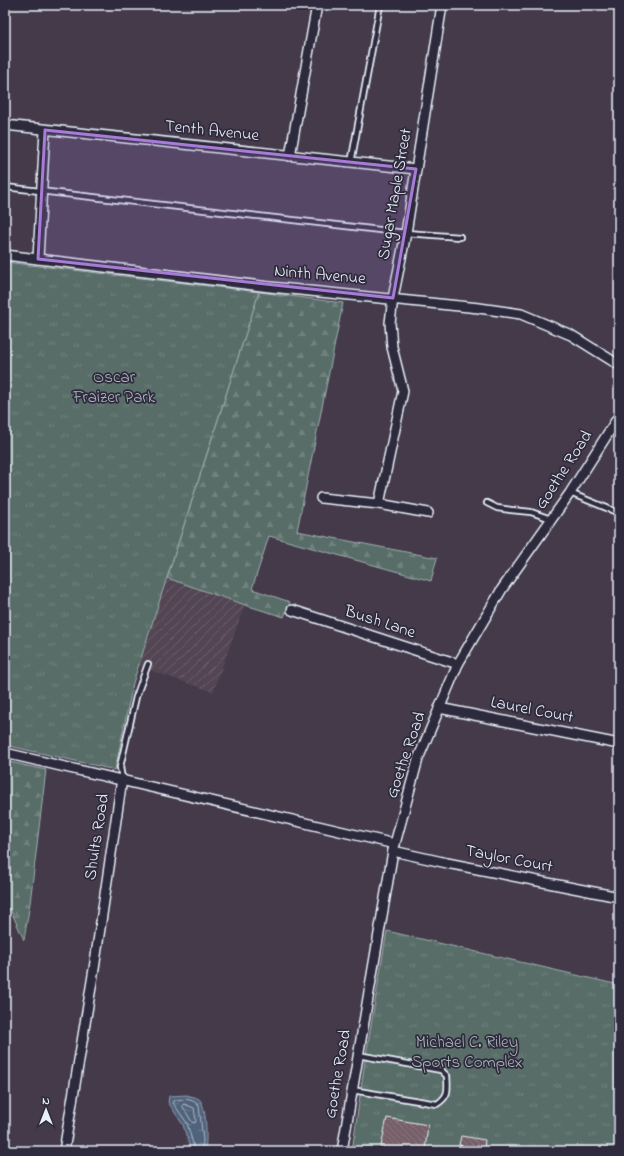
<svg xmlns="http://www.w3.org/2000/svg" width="624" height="1156" font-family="'Indie Flower',sans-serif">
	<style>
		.industrial { fill: url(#industrial-furrows) }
		.forest { fill: url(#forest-firs); stroke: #a0afb0 }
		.park { fill: url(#park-tufts); stroke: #a0afb0 }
		.water { fill: url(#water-ripples); stroke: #8d9cae }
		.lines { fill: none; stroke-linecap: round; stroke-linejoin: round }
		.shore { stroke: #acb9c6; stroke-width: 1 }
		.building { fill: url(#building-back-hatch); stroke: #e8f1f8 }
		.service-casing { stroke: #e8f1f8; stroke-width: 8 }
		.minor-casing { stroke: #e8f1f8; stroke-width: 12 }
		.service { stroke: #2f2a3d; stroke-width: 4.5 }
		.minor { stroke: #2f2a3d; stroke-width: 9 }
		.marked { fill: #a77bd6; fill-opacity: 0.2; stroke: #a77bd6; stroke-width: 3; stroke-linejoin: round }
		.labels { text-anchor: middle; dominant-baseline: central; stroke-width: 3.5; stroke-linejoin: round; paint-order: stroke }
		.street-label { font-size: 17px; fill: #e8f1f8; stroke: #2f2a3d }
		.park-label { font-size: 17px; fill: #a7b6b7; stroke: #2f2a3d }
	</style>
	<defs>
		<pattern id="industrial-furrows" width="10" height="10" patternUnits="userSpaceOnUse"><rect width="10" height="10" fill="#534553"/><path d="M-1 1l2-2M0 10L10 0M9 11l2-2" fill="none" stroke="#6c606c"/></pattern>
		<pattern id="forest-firs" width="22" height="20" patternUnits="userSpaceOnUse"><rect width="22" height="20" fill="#586d67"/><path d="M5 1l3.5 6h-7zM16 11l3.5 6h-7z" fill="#70827e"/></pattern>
		<pattern id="park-tufts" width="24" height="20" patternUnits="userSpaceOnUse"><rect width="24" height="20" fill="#586d67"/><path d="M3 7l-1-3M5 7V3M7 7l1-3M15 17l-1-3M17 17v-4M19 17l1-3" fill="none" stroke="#70827e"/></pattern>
		<pattern id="water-ripples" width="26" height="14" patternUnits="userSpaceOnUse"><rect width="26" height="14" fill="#51647c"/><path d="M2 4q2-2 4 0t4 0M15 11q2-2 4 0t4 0" fill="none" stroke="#6a7b8f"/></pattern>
		<pattern id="building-back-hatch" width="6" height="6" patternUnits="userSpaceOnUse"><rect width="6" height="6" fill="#765e67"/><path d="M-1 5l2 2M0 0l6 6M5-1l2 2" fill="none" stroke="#8a767e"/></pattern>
	</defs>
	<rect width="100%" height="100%" fill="#443a4a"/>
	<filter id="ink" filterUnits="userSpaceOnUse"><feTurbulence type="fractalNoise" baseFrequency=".025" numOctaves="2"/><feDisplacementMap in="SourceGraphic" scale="8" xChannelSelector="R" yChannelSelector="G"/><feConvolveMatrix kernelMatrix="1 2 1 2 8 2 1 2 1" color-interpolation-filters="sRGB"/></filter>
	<g filter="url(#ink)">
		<path class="industrial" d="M167,578l78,27 -32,87 -75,-26z"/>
		<g class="forest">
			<path d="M259,292l84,11 -46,228 140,27 -6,23 -162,-45 -17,53 38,13 -6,15 -39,-12 -78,-27z"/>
			<path d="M5,761l41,9 -16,133 -6,37 -14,-31 -5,-1z"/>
		</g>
		<g class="park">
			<path d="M5,262l254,30 -126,391 -18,87 -110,-25z"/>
			<path d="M387,931l232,54v166h-267l13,-90z"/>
		</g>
		<path class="water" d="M187,1095c3,1 9,2 12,4 8,6 8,42 6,52h-14l-8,-26 -15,-23 1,-6z"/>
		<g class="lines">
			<g class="shore">
				<path d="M184,1104l10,4 2,13 -1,2 -3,-1 -9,-15z"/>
				<path d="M195,1151l-8,-28 -14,-20 2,-3c8,-1 18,-2 24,6l4,34 -1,11"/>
			</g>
		</g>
		<g class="building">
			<path d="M387,1118l41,7 -3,26h-45z"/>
			<path d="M461,1136l24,4 -1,10 -25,-5z"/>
		</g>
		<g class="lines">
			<defs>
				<g id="service">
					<path d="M351,163l29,-158"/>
					<path d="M5,187l401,46 54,4"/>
					<path d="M570,493l49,20"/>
					<path d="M487,503l10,5 14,2 20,2 20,7"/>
					<path d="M122,779l-2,-12 16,-70 12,-33"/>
					<path d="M352,1090l85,14c12,-8 11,-14 10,-28l-6,-6 -83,-15"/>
				</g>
				<g id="minor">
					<path d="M5,125l411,44"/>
					<path d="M290,156l27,-151"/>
					<path d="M5,255l265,32 209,21 42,6 50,21 48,30"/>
					<path d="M38,259l7,-129"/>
					<path d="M321,498l58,6 49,9"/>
					<path d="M379,504l24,-113 -11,-44 -2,-24 3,-25 13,-65 36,-228"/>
					<path d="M292,610l166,54"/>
					<path d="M439,708l180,36"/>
					<path d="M5,753l390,91"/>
					<path d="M393,851l54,12 172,34"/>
					<path d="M64,1151l30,-182 28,-190"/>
					<path d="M342,1151l51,-300 25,-92 40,-95 44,-75 68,-96 49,-77"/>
				</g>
			</defs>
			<use href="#service" class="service-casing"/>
			<use href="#minor" class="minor-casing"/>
			<use href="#service" class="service"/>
			<use href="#minor" class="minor"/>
		</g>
	</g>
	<path class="marked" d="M45,130l371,39 -23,129 -355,-39z"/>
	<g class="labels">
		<g class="street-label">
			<text transform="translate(212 131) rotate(6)">Tenth Avenue</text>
			<text transform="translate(395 194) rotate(-80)">Sugar Maple Street</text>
			<text transform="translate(320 275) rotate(5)">Ninth Avenue</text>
			<text transform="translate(564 470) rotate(-57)">Goethe Road</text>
			<text transform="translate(380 622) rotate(18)">Bush Lane</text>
			<text transform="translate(532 710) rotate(11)">Laurel Court</text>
			<text transform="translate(406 755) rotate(-71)">Goethe Road</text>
			<text transform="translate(97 837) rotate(-81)">Shults Road</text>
			<text transform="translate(509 859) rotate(11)">Taylor Court</text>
			<text transform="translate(338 1074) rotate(-80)">Goethe Road</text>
		</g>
		<g class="park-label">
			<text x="114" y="377">Oscar<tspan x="114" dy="20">Fraizer Park</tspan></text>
			<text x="467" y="1042">Michael C. Riley<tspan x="467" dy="20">Sports Complex</tspan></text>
		</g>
	</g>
	<rect width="624" height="1156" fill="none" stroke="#2f2a3d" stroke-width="20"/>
	<rect x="10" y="10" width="604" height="1136" fill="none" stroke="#e8f1f8" stroke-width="1.5" filter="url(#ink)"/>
	<g transform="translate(46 1110)" stroke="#2f2a3d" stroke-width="3" paint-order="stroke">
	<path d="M0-3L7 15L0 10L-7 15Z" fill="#e8f1f8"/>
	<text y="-6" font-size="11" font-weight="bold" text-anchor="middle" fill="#e8f1f8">N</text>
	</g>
</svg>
